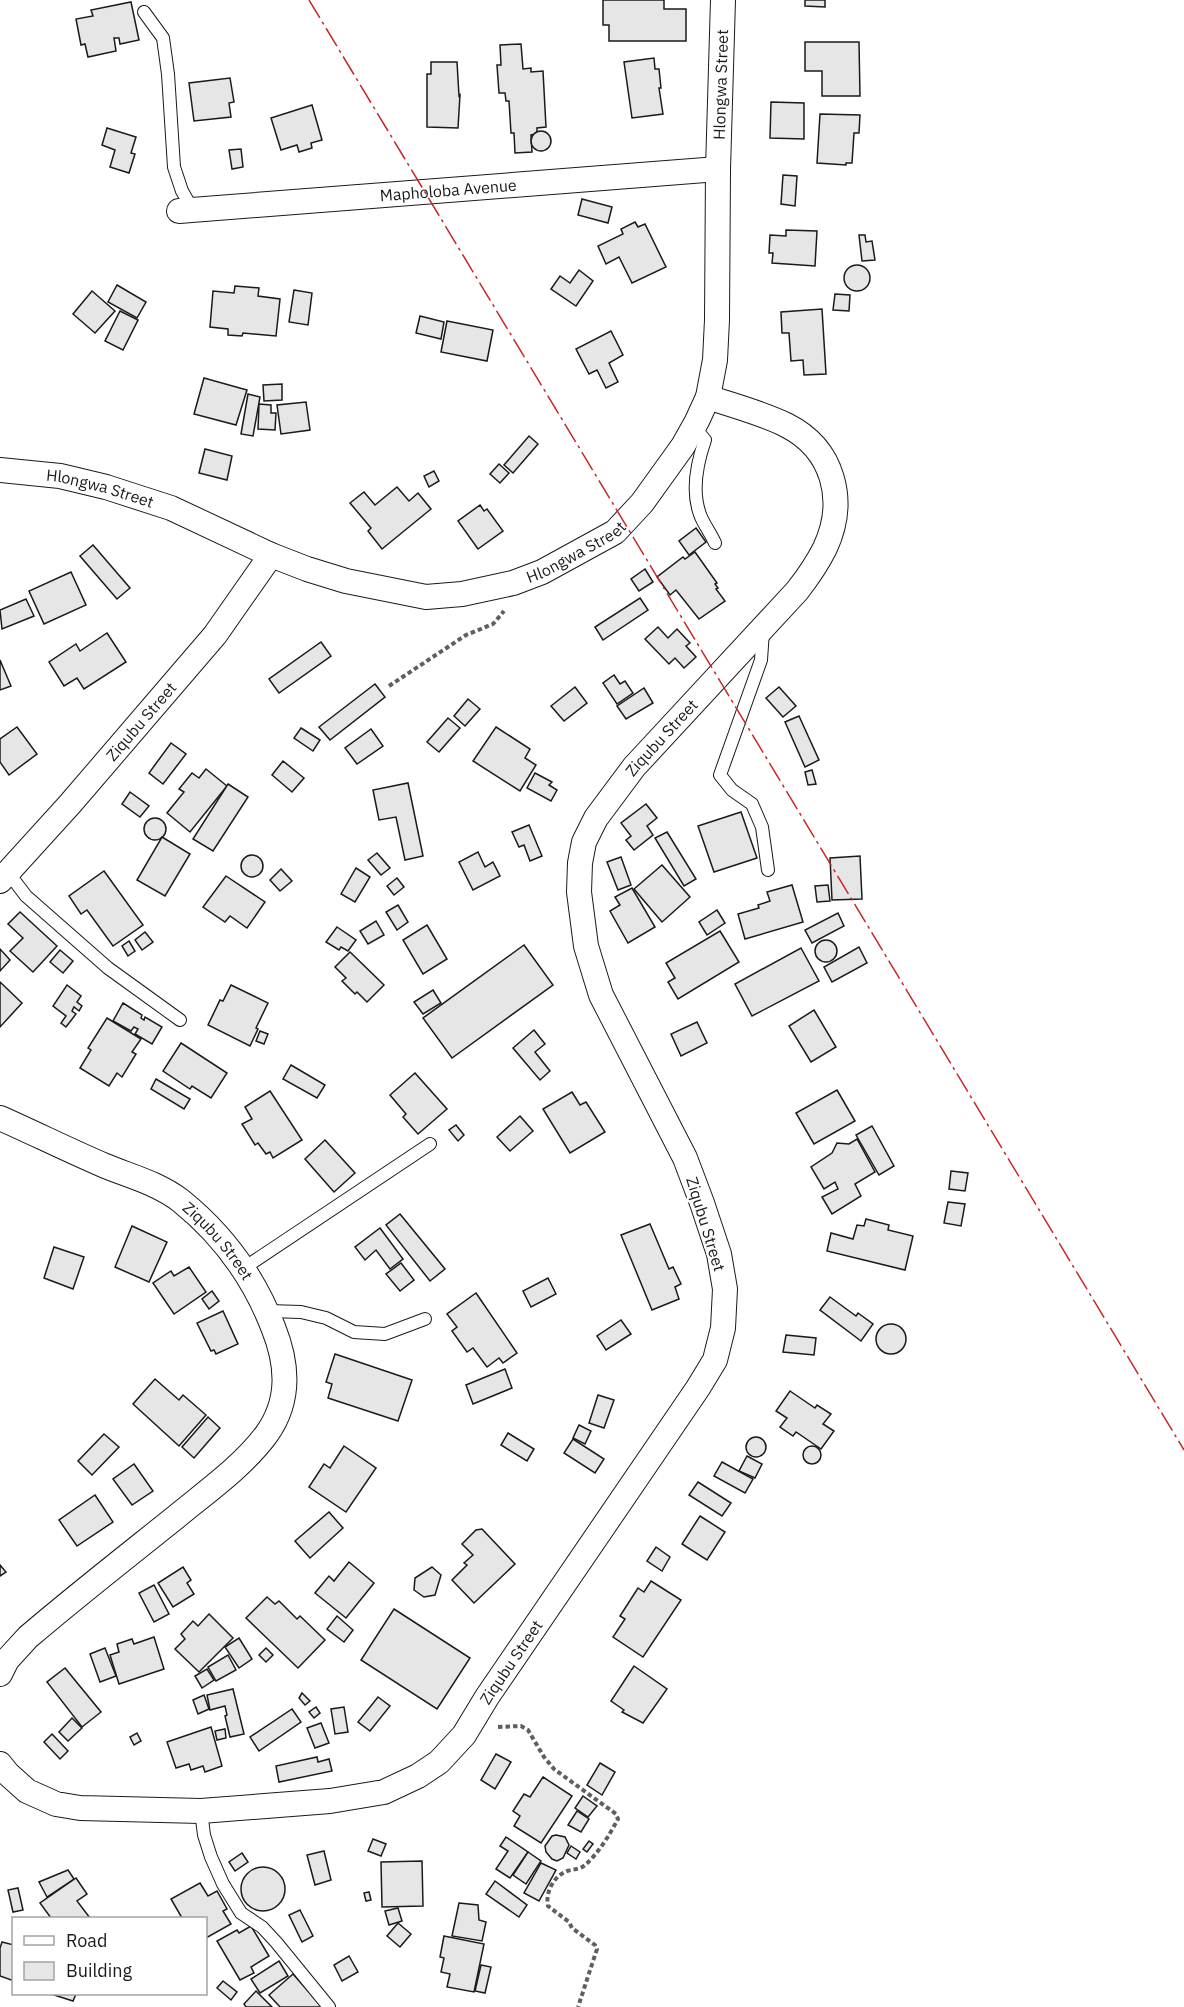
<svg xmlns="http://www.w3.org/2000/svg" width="1184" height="2007" font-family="'IBM Plex Sans',sans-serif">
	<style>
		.building { fill: #e6e6e6; stroke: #1a1a1a; stroke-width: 1.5 }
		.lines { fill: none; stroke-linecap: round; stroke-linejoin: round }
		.lane-casing { stroke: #1a1a1a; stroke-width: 14 }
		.street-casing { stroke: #1a1a1a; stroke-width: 26 }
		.path { stroke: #5f5f5f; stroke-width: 4; stroke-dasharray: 4.5 3; stroke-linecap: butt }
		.lane { stroke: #fff; stroke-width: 12 }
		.street { stroke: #fff; stroke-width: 24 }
		.power { stroke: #c62828; stroke-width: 1.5; stroke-dasharray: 21 4.5 3 4.5; stroke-linecap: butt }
		.labels { text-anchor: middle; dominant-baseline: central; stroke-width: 4.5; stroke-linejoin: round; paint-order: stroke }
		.street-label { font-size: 16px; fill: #1a1a1a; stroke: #fff }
	</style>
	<rect width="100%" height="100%" fill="#fff"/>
	<g class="building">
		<path d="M603,0h61v9h22v32h-77v-16h-6z"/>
		<path d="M805,0h20v7l-20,-1z"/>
		<path d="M131,2l8,38 -19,4 -1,-6h-5l2,13 -28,6 -3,-13 -4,1 -5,-26 17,-3 -2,-6z"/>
		<path d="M805,42h54l1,54h-38v-25h-17z"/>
		<path d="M521,44l2,25 8,-1v4l12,-1 3,56 -9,1v6l-6,1 1,17 -17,1 -1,-20h-3l-2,-32h-3l-1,-8h-6l-2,-28h4l-1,-20z"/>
		<path d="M654,58l1,11h4l2,19h-2l4,26 -31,4 -8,-56z"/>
		<path d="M431,62h26l2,34 1,-1 -2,33 -31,-1v-53h4z"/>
		<path d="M230,78l4,24 -5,1 2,14 -37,4 -5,-38z"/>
		<path d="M771,102l33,1v36l-34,-1z"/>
		<path d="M312,105l10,35 -11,3 1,5 -13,4 -2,-7 -16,5 -10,-32z"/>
		<path d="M820,114l40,1 -1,18h-5l-2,30h-6v2l-29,-2z"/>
		<path d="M107,128l29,9 -5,16 4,1 -6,19 -19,-6 5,-17 -13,-5z"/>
		<circle cx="541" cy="141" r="10"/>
		<path d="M241,149l2,18 -11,2 -3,-19z"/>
		<path d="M783,175l14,1 -2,30 -14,-2z"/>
		<path d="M582,199l30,8 -4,16 -30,-8z"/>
		<path d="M635,222l3,5 7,-3 21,43 -34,16 -13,-26 -13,7 -8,-18 25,-12 -2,-5z"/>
		<path d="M786,230l31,1 -2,35 -43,-3 1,-10h-4l1,-18 16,1z"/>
		<path d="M859,235h6l1,7 6,-1 3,19 -13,1z"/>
		<circle cx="857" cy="278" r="13"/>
		<path d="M579,270l14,11 -17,25 -25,-17 9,-13 10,7z"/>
		<path d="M117,285l29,17 -9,16 -29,-16z"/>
		<path d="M235,286l24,2 -1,8 22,3 -4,37 -33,-3 -1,3 -14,-1v-6l-18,-2 3,-36 21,2z"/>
		<path d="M294,290l18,3 -4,32 -19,-3z"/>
		<path d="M92,291l23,20 -20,22 -22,-19z"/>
		<path d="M835,294l15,1 -1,16 -16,-1z"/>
		<path d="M822,309l4,65 -22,1 -1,-15 -12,1 -2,-28h-7l-1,-21z"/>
		<path d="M120,311l18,9 -15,30 -18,-9z"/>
		<path d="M420,316l24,6 -3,17 -25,-6z"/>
		<path d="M447,321l46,9 -6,31 -46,-9z"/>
		<path d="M611,331l12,24 -14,8 9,19 -12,6 -9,-18 -8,4 -13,-25z"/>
		<path d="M204,378l43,12 -11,35 -42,-11z"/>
		<path d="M282,384v16l-18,1 -1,-16z"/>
		<path d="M248,394l12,3 -7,39 -12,-2z"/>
		<path d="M306,402l4,28 -29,4 -4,-29z"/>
		<path d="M259,404l12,1v8h5l-1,17 -17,-1z"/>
		<path d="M529,436l9,8 -25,29 -9,-8z"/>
		<path d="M205,449l27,7 -5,24 -28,-7z"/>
		<path d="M499,464l10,9 -9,10 -10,-9z"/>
		<path d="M434,471l5,10 -10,6 -5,-11z"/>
		<path d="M397,487l12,14 9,-8 13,16 -49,40 -14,-18 3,-3 -21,-25 14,-11 11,13z"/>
		<path d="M480,505l4,6 3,-2 16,22 -25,18 -20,-28z"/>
		<path d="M696,528l10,14 -17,13 -10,-14z"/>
		<path d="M93,545l37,43 -13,11 -37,-43z"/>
		<path d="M695,552l22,31 -2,1 3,4 -2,1 9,12 -26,18 -23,-29 -6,5 -13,-18 26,-20 2,2z"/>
		<path d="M645,569l8,13 -14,9 -8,-12z"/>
		<path d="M71,572l15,33 -42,19 -15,-33z"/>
		<path d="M640,598l8,12 -45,30 -8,-13z"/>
		<path d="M26,599l8,17 -32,13 -2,-19z"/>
		<path d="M658,627l10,11 9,-9 13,14 -4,3 10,11 -12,11 -9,-10 -6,6 -24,-25z"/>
		<path d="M107,633l19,29 -42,27 -7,-11 -13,8 -15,-24 27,-18 4,7z"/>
		<path d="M321,642l10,14 -52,37 -10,-14z"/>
		<path d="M0,660l11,26 -11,4z"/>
		<path d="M614,675l6,9 5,-3 8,12 -16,11 -14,-21z"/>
		<path d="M375,684l10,13 -55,43 -11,-13z"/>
		<path d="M575,687l12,16 -23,18 -13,-15z"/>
		<path d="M779,687l17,19 -13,11 -17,-19z"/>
		<path d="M644,688l9,15 -27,16 -9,-13z"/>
		<path d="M468,699l12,10 -15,17 -11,-10z"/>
		<path d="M799,716l20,44 -14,7 -20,-45z"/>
		<path d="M448,718l12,10 -21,24 -12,-10z"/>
		<path d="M17,727l20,27 -28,21 -9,-13v-23z"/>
		<path d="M496,727l34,22 -5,9 11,7 -16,26 -47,-30z"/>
		<path d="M301,728l19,12 -7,11 -19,-13z"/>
		<path d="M371,729l12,17 -26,18 -12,-16z"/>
		<path d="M171,743l15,11 -23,30 -14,-11z"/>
		<path d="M283,761l21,17 -12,14 -20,-17z"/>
		<path d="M206,769l21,17 -37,46 -23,-19 17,-21 -5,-3 13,-16 7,5z"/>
		<path d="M812,770l4,14 -8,1 -3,-13z"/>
		<path d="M535,773l17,9 -3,3 8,5 -6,11 -24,-13z"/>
		<path d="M408,783l15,73 -18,4 -9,-43 -17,3 -6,-30z"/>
		<path d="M228,784l20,13 -35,54 -20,-12z"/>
		<path d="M130,792l19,14 -9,11 -18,-13z"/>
		<path d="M646,804l11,14 -10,8 6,9 -19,15 -8,-10 5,-4 -10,-13z"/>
		<path d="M741,812l16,46 -43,14 -16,-46z"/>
		<circle cx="155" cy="829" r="11"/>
		<path d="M529,825l13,31 -12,5 -6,-16 -5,2 -7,-15z"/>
		<path d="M667,832l29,47 -12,7 -29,-48z"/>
		<path d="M162,837l28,17 -25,42 -28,-16z"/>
		<path d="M478,852l7,15 8,-5 7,14 -27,14 -14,-28z"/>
		<path d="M377,853l13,15 -9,7 -13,-15z"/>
		<circle cx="252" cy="866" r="11"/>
		<path d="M860,856l2,43 -30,1 -2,-42z"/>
		<path d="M621,857l10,28 -13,5 -11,-28z"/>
		<path d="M662,865l28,32 -28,25 -28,-33z"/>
		<path d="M356,868l14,9 -15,25 -14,-8z"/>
		<path d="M281,869l11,12 -12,10 -10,-11z"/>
		<path d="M104,871l39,54 -30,21 -26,-36 -6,4 -12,-18z"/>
		<path d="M226,876l39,26 -18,26 -17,-12 -5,6 -22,-15z"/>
		<path d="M397,878l7,9 -10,8 -7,-9z"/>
		<path d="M792,885l11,37 -58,17 -7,-25 21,-6 -1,-3 12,-4 -3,-9z"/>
		<path d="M828,885l2,16 -13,1 -2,-16z"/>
		<path d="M632,888l23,39 -27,16 -18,-32 10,-6 -5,-8z"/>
		<path d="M398,905l10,17 -11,8 -11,-18z"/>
		<path d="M717,910l8,13 -18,12 -8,-13z"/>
		<path d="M20,912l37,34 -24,26 -23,-21 13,-13 -15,-14z"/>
		<path d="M838,913l6,13 -32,17 -7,-13z"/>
		<path d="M376,921l8,14 -16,9 -8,-13z"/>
		<path d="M427,925l20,34 -24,15 -20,-34z"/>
		<path d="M337,927l19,13 -8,11 -7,-4 -2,3 -13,-8z"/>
		<path d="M720,931l19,31 -61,37 -10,-17 7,-4 -9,-15z"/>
		<path d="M145,932l8,10 -11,8 -7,-10z"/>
		<circle cx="826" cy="951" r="11"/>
		<path d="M129,941l6,10 -7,5 -6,-10z"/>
		<path d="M524,945l29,40 -101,73 -29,-40z"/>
		<path d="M859,947l8,16 -35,19 -8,-15z"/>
		<path d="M801,948l18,33 -67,35 -17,-32z"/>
		<path d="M0,949l10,11 -10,11z"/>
		<path d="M60,950l13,11 -10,12 -13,-11z"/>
		<path d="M350,952l34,33 -17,17 -10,-10 -2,2 -13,-13 4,-3 -11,-11z"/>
		<path d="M0,982l22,21 -22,24z"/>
		<path d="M67,985l14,11 -4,6 5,4 -3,5 -5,-4 -2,4 4,3 -10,13 -5,-4 5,-7 -13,-10z"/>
		<path d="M231,985l37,18 -12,25 2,1 -8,17 -42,-21 12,-25 3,1z"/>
		<path d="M433,990l8,13 -18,11 -9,-12z"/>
		<path d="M123,1003l19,12 -1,3 3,2 1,-3 17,10 -10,17 -17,-10 3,-5 -4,-2 -3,4 -18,-10z"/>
		<path d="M814,1010l22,37 -25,15 -22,-36z"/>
		<path d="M107,1018l34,21 -9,13 4,2 -14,23 -5,-4 -8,13 -29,-18 11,-18 -3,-2z"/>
		<path d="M697,1022l10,21 -26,13 -10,-22z"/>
		<path d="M534,1030l11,14 -10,8 15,19 -10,9 -27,-32z"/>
		<path d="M260,1031l8,3 -4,10 -8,-3z"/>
		<path d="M181,1043l46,30 -16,25 -19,-12 -2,3 -27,-18z"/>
		<path d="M291,1065l34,20 -8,13 -34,-19z"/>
		<path d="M415,1073l32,36 -29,25 -15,-17 3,-3 -16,-19z"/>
		<path d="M156,1079l34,20 -6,10 -33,-20z"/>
		<path d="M837,1090l18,31 -41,23 -18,-31z"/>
		<path d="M270,1091l32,49 -29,18 -3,-6 -4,2 -8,-11 -3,2 -13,-21 10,-5 -7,-12z"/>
		<path d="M572,1092l8,13 6,-3 19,30 -35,21 -27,-44z"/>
		<path d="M520,1116l13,15 -23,20 -13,-14z"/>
		<path d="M456,1125l8,10 -6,6 -9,-11z"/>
		<path d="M872,1126l22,40 -15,9 -23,-40z"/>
		<path d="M857,1139l18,33 -20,12 6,12 -29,18 -10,-17 16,-8 -3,-7 -11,7 -13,-22 21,-14 5,-10 12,1z"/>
		<path d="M325,1140l30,33 -21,19 -29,-33z"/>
		<path d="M951,1171l17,2 -3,18 -16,-2z"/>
		<path d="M948,1202l17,2 -4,22 -17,-3z"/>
		<path d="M400,1214l45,55 -15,12 -44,-56z"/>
		<path d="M866,1219l23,6 -1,5 25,6 -8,34 -78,-19 4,-18 22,6 4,-14 7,1z"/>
		<path d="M650,1224l19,45 4,-2 8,17 -6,3 4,12 -27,11 -31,-75z"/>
		<path d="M132,1226l35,16 -18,40 -34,-15z"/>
		<path d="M380,1228l23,31 -13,10 -14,-19 -11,10 -10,-13z"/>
		<path d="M54,1247l30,10 -11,32 -29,-11z"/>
		<path d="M401,1263l13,17 -14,11 -14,-17z"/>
		<path d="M189,1267l17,25 -32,22 -21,-31 18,-12 3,5z"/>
		<path d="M548,1278l8,16 -25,13 -8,-16z"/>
		<path d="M212,1291l7,10 -10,8 -7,-10z"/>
		<path d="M476,1293l41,60 -14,10 -4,-5 -12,9 -14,-19 -6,4 -15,-21 5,-4 -10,-13z"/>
		<path d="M830,1297l26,19 2,-3 15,11 -12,17 -41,-31z"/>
		<path d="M223,1311l15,33 -22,10 -2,-4 -3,1 -14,-28z"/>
		<path d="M621,1320l10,14 -25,16 -9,-14z"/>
		<circle cx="891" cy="1339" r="15"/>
		<path d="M786,1335l30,3 -2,17 -31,-3z"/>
		<path d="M335,1354l77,26 -14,41 -70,-23 4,-14 -6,-2z"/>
		<path d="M505,1369l7,19 -39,16 -7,-19z"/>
		<path d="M155,1379l24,21 4,-5 23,20 -27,31 -46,-42z"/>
		<path d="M790,1391l25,17 2,-3 14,9 -8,10 11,7 -13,18 -25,-17 -3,4 -13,-9 7,-9 -11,-7z"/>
		<path d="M598,1395l16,5 -10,28 -15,-5z"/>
		<path d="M208,1417l12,11 -26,30 -12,-11z"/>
		<path d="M579,1425l12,6 -6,13 -12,-6z"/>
		<path d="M508,1433l26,16 -7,12 -26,-16z"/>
		<path d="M104,1434l15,13 -27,28 -14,-14z"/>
		<circle cx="756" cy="1447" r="10"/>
		<path d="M573,1439l31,20 -9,14 -31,-20z"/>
		<path d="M344,1446l32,22 -30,44 -37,-25 15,-23 6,4z"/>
		<circle cx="812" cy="1455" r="9"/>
		<path d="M747,1456l15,8 -7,14 -16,-7z"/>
		<path d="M722,1462l31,17 -8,14 -31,-17z"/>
		<path d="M134,1464l19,27 -21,14 -19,-26z"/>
		<path d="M698,1482l33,21 -9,13 -33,-21z"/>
		<path d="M95,1495l18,27 -36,24 -18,-26z"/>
		<path d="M329,1512l14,16 -33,30 -15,-17z"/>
		<path d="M700,1516l25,16 -18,28 -25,-16z"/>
		<path d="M482,1529l33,35 -41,39 -22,-23 15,-15 -3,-2 9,-8 -11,-11 14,-14z"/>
		<path d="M656,1547l14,10 -8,14 -15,-10z"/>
		<path d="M349,1562l25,21 -28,35 -31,-25 14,-17 5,5z"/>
		<path d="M0,1565l6,7 -6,4z"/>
		<path d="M183,1567l8,13 -4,3 7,11 -21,13 -15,-24z"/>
		<path d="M432,1567l9,8 -6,20 -11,2 -10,-7 1,-12z"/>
		<path d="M651,1581l30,19 -38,57 -30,-20 12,-18 -5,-3 18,-28 6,4z"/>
		<path d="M154,1585l15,29 -15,8 -15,-29z"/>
		<path d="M267,1597l8,7 4,-3 18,18 3,-3 25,24 -27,28 -52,-50z"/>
		<path d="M394,1609l76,49 -33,51 -76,-49z"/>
		<path d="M209,1614l24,24 -34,34 -24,-23 10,-10 -4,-5 12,-13 5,5z"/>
		<path d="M337,1616l16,14 -9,12 -17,-13z"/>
		<path d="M154,1637l10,32 -45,15 -9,-29 9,-3 -2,-8 15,-5 2,5z"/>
		<path d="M239,1638l13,21 -13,9 -14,-21z"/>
		<path d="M105,1648l11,28 -16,6 -10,-28z"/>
		<path d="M266,1648l7,7 -7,7 -7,-7z"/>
		<path d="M228,1655l8,15 -20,11 -8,-14z"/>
		<path d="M634,1666l33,23 -24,34 -21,-11 2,-2 -13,-9z"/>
		<path d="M65,1668l36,44 -19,15 -35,-45z"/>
		<path d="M207,1669l7,11 -12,8 -7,-12z"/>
		<path d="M233,1689l11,45 -14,3 -5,-21 2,-1 -2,-9 -15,4 -3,-15z"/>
		<path d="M302,1693l8,8 -5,4 -6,-7z"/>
		<path d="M204,1695l5,14 -11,5 -5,-14z"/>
		<path d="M378,1697l12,9 -20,25 -12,-9z"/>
		<path d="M316,1707l4,6 -6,5 -5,-6z"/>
		<path d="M344,1707l4,25 -13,2 -4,-25z"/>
		<path d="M292,1709l9,13 -42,29 -9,-14z"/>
		<path d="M72,1718l10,10 -14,13 -9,-9z"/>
		<path d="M321,1723l8,20 -14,5 -8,-20z"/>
		<path d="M211,1727l11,39 -17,6 -2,-6 -12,4 -2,-6 -13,4 -9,-26z"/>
		<path d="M225,1729l1,9 -9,2 -2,-9z"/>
		<path d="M137,1733l4,8 -7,4 -4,-8z"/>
		<path d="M52,1734l16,17 -8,8 -16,-17z"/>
		<path d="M496,1754l15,8 -16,27 -14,-9z"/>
		<path d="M317,1757l1,5 11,-3 3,12 -53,11 -3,-16z"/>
		<path d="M600,1763l15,9 -13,23 -15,-10z"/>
		<path d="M543,1777l29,19 -31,47 -27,-17 6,-10 -7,-5 11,-17 6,3z"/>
		<path d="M583,1796l14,10 -9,11 -13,-9z"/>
		<path d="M577,1811l12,8 -8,13 -13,-7z"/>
		<path d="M556,1835l9,2 4,8 -6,13 -6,3 -5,-2 -6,-7 -1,-6 7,-10z"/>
		<path d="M506,1837l22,15 -18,26 -14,-9 12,-18 -8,-5z"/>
		<path d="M373,1839l13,5 -5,12 -13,-5z"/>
		<path d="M589,1841l4,3 -6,8 -4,-3z"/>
		<path d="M571,1846l9,6 -4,7 -9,-6z"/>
		<path d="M324,1851l7,29 -16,5 -8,-30z"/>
		<path d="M528,1852l13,9 -15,23 -13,-9z"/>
		<path d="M242,1853l6,9 -13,9 -6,-9z"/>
		<path d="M422,1861l1,45 -41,1 -1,-45z"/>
		<path d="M541,1863l15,7 -17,31 -15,-8z"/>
		<circle cx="263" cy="1889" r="22"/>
		<path d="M68,1870l6,9 -27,18 -8,-15z"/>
		<path d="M76,1878l11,16 -10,7 13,17h-39l-11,-15z"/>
		<path d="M495,1881l32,24 -8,12 -33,-23z"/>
		<path d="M200,1883l8,13 9,-5 10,18 -4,2 8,13 -25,14v-20h-24l-11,-19z"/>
		<path d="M18,1888l5,22 -10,2 -5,-22z"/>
		<path d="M369,1892l2,8 -5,1 -2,-8z"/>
		<path d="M459,1903l19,2 1,15 7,2 -4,19 -30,-5z"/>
		<path d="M398,1908l4,13 -13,4 -4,-14z"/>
		<path d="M300,1910l13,26 -11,6 -13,-27z"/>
		<path d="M398,1923l13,11 -11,13 -13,-11z"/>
		<path d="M251,1926l18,30 -18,11 3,6 -14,7 -23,-39 20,-11 2,3z"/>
		<path d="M444,1936l40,8 -10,48 -27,-5 3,-13 -9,-2 3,-14 -4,-1z"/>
		<path d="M2,1942l12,3v36l-14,-5v-28z"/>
		<path d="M349,1956l9,16 -16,9 -8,-16z"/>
		<path d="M279,1961l9,15 -28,17 -9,-14z"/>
		<path d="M481,1965l10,2 -6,26 -10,-2z"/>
		<path d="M293,1974l29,33h-42l-11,-12z"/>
		<path d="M223,1981l14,11 -6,8 -14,-12z"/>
		<path d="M256,1991l16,16h-26l-2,-3z"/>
		<path d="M51,1994h25l-3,7z"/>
	</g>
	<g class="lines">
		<defs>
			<g id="lane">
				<path d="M144,12l19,26 5,36 6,93 8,24 11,19"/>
				<path d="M694,427l11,13c-8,23 -14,53 -4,77 4,9 10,17 14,26"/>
				<path d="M763,631l-2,29 -41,115 12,15 20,14 10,23 6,43"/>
				<path d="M7,871l19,25 82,72 72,52"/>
				<path d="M244,1268l186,-124"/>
				<path d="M268,1311l33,1 25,6 28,14 31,2 40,-15"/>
				<path d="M201,1811l3,24 7,22 12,27 18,29 21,14 14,15 53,65"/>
			</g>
			<g id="street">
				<path id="s1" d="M179,211l539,-42"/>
				<path id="s2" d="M0,470l60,6 46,11 65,21 100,47 36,14 39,12 80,16 36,-3 51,-11 29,-11 73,-40 27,-29 41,-57 14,-25 11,-24 7,-37 2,-40 1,-151 5,-169"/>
				<path id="s3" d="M0,881l70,-77 145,-169 56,-80"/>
				<path id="s4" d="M0,1118c34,15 68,32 103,47 26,11 55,18 78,36 42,34 73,77 92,126 15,37 18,74 -7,108 -24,32 -60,57 -90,82 -50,40 -100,79 -148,120l-21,23 -7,14"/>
				<path id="s5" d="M0,1764l8,10 19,17 29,13 24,4 121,3 129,-10 54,-9 34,-16 21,-14 25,-27 23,-38 211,-309 17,-28 8,-32 2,-39 -6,-35 -17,-51 -17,-45 -84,-163 -15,-49 -7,-54 1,-29 4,-21 12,-24 38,-51 163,-176c11,-14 20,-27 28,-43 22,-47 9,-99 -39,-123 -24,-12 -52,-19 -78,-28"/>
			</g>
		</defs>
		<use href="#lane" class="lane-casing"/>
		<use href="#street" class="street-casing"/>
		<g class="path">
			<path d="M389,686l77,-51 27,-11 11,-13"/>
			<path d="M498,1727l23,-1 7,4 16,27 10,12 62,45 2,5c-8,15 -20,35 -33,46 -6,5 -12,4 -18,6 -13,5 -22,21 -19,35l21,16 3,6 23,17 2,4 -19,58"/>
		</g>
		<use href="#lane" class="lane"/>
		<use href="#street" class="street"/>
		<path class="power" d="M309,0l875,1450"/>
	</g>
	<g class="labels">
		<g class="street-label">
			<text stroke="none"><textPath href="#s2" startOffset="1128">Hlongwa Street</textPath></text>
			<text stroke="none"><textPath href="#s1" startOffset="270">Mapholoba Avenue</textPath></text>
			<text stroke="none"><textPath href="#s2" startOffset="102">Hlongwa Street</textPath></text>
			<text stroke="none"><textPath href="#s2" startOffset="606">Hlongwa Street</textPath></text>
			<text stroke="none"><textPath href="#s3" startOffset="213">Ziqubu Street</textPath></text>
			<text stroke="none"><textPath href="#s5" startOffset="1630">Ziqubu Street</textPath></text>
			<text transform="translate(706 1224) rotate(73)">Ziqubu Street</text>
			<text stroke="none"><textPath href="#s4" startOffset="254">Ziqubu Street</textPath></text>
			<text stroke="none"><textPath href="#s5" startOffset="586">Ziqubu Street</textPath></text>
		</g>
	</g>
	<rect x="12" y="1917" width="195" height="78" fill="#ffffff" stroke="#a3a3a3" stroke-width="1.5"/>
	<rect x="24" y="1936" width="30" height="9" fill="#ffffff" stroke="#a3a3a3" stroke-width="1.5"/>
	<text x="66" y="1947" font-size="18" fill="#1a1a1a">Road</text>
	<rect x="24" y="1962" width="30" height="18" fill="#e6e6e6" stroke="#a3a3a3" stroke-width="1.5"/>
	<text x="66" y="1977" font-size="18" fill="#1a1a1a">Building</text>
</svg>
